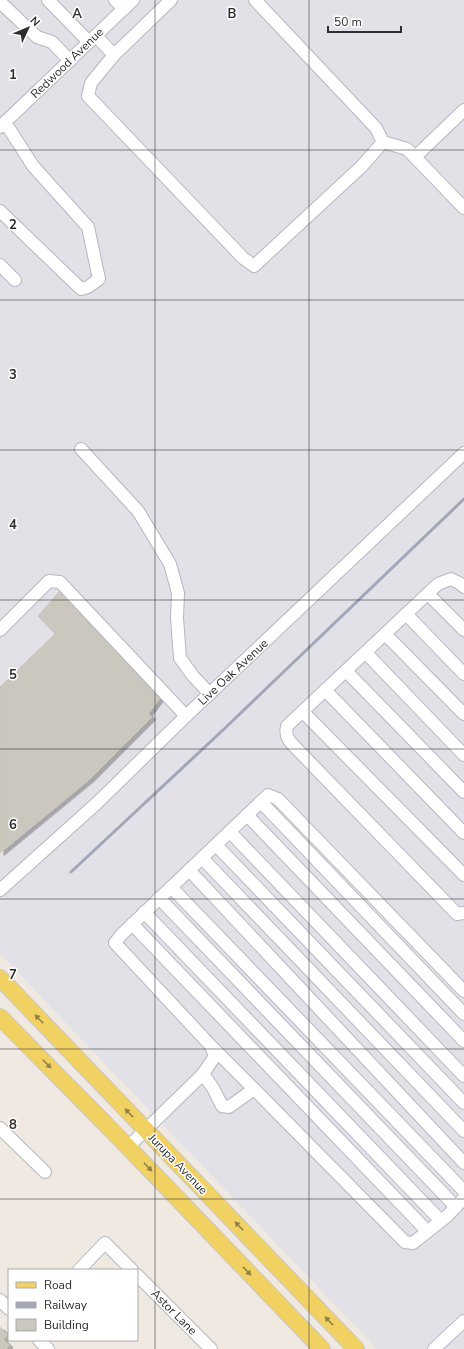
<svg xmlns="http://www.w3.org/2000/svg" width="464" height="1349" font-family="'Nunito Sans',sans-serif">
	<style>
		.industrial { fill: #e3e1e8 }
		.building { fill: #cbc7bf; stroke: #cbc5ba; filter: url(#shadow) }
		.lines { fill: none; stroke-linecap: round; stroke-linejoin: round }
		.minor-casing { stroke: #b4b7c1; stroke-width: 14 }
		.major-casing { stroke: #c9c9c9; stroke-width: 18 }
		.minor { stroke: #fff; stroke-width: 12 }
		.major { stroke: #f2d163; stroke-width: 16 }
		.rail { stroke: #a3a6b8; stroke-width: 3 }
		.oneway { fill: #908048 }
		.grid { fill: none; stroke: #2e2e2e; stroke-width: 1; stroke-opacity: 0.55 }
		.labels { text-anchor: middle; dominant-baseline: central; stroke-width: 3; stroke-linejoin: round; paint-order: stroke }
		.street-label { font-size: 12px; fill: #2e2e2e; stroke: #fff }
		.grid-label { font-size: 13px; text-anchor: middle; font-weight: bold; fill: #2e2e2e; stroke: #fff; stroke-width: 3; stroke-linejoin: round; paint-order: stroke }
	</style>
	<defs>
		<filter id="shadow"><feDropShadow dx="4" dy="2.5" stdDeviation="0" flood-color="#0004"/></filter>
	</defs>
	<rect width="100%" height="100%" fill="#efe9e1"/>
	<path class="industrial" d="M0,0h464v1349h-87l-377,-395z"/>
	<g class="building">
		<path d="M60,591l100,107 -12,16 4,3 -62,62 -90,74v-166l55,-53 -17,-18z"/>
		<path d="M0,1327l8,8 -5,4 6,6 -3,4h-6z"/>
	</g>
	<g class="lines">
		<defs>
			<g id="minor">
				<path d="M48,0l41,42"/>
				<path d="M115,0l9,9"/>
				<path d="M171,0l-57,55 -23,28 -3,13 155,162 11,8 108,-100 21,-24 -7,-14 -121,-128"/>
				<path d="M0,2l37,35 15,5 18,19"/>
				<path d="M96,36l18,19"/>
				<path d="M0,127l133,-127"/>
				<path d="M383,142l24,7 57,59"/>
				<path d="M415,157l49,-47"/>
				<path d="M0,211l81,78 7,-2 11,-8 -11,-52 -55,-61 -23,-36 -6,-7"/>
				<path d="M0,265l15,15"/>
				<path d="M81,449l57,62 32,53 8,29 -1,25 3,40 13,18 17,18"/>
				<path d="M464,587l-3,-3 -10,-5 -13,5 -151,142c-2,9 1,14 7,20l163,168 7,-1"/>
				<path d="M428,594l36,36"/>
				<path d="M406,614l58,60"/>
				<path d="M0,630l49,-49 11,1 126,134"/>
				<path d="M385,634l79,80"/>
				<path d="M366,653l98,102"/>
				<path d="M346,671l118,121"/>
				<path d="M325,690l139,143"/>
				<path d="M303,712l161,163"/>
				<path d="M261,802l203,212"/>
				<path d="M247,815l217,226"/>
				<path d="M230,832l234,244"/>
				<path d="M216,845l248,258"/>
				<path d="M202,858l262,273"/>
				<path d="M189,870l275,293"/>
				<path d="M171,887l293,304"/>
				<path d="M0,890l97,-87 89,-87 278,-263"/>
				<path d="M159,898l297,309"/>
				<path d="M144,912l297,309"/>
				<path d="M132,924l295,307"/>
				<path d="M212,1047l42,42"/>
				<path d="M203,1074l10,14 9,18 7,1 25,-18 151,153 8,1 34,-27 17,-18"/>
				<path d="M0,1128l45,44"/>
				<path d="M128,1147l75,-73 12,-18 -4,-10 -96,-103 6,-8 147,-140 10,4 186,192"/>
				<path d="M79,1270l26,-27 27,27"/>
				<path d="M137,1275l74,74"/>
				<path d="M0,1300l9,9"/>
				<path d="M39,1340l9,9"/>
				<path d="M434,1349l30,-28"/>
			</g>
			<g id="major">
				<path d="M0,978l356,371"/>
				<path d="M0,1017l128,130 194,202"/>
			</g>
		</defs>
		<use href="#minor" class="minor-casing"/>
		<use href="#major" class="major-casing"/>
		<use href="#minor" class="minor"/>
		<use href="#major" class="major"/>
		<path class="rail" d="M71,872l152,-142 241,-231"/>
	</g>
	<defs><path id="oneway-solid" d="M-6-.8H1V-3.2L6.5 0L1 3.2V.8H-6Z"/></defs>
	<g class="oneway">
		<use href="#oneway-solid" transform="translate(39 1019) rotate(-134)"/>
		<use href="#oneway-solid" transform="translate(47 1064) rotate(45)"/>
		<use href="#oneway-solid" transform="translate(129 1113) rotate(-134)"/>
		<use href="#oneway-solid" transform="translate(148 1167) rotate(46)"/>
		<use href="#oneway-solid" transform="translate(239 1226) rotate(-134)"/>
		<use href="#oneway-solid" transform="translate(247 1271) rotate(46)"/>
		<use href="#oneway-solid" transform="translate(329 1321) rotate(-134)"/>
	</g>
	<path class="grid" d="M155,0v1349M309,0v1349M0,150h464M0,300h464M0,450h464M0,600h464M0,749h464M0,899h464M0,1049h464M0,1199h464"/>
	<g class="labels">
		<g class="street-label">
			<text transform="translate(67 63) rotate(-44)">Redwood Avenue</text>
			<text transform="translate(233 672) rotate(-43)">Live Oak Avenue</text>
			<text transform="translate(178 1164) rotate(46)">Jurupa Avenue</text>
			<text transform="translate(174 1312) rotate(45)">Astor Lane</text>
		</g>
	</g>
	<g class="grid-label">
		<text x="77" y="18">A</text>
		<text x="232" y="18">B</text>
		<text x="13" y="79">1</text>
		<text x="13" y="229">2</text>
		<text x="13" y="379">3</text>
		<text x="13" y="529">4</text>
		<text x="13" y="679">5</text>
		<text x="13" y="829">6</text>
		<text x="13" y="979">7</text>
		<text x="13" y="1129">8</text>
	</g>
	<rect x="8" y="1269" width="130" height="72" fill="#ffffff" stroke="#ababab"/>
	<rect x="16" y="1282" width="20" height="6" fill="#f2d163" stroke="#ababab"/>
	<text x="44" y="1289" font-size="12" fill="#2e2e2e">Road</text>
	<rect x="16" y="1302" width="20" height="6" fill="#a3a6b8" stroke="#ababab"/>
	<text x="44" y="1309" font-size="12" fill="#2e2e2e">Railway</text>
	<rect x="16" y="1319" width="20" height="12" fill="#cbc7bf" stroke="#ababab"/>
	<text x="44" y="1329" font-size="12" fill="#2e2e2e">Building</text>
	<g transform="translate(28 28) rotate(46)" stroke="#ffffff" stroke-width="3" paint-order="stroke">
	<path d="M0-3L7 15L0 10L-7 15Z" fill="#2e2e2e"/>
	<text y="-6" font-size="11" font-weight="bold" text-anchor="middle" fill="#2e2e2e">N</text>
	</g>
	<path d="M328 26v6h73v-6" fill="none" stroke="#2e2e2e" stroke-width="2"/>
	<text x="334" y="26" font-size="12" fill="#2e2e2e" stroke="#ffffff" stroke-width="3" paint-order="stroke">50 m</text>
</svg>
